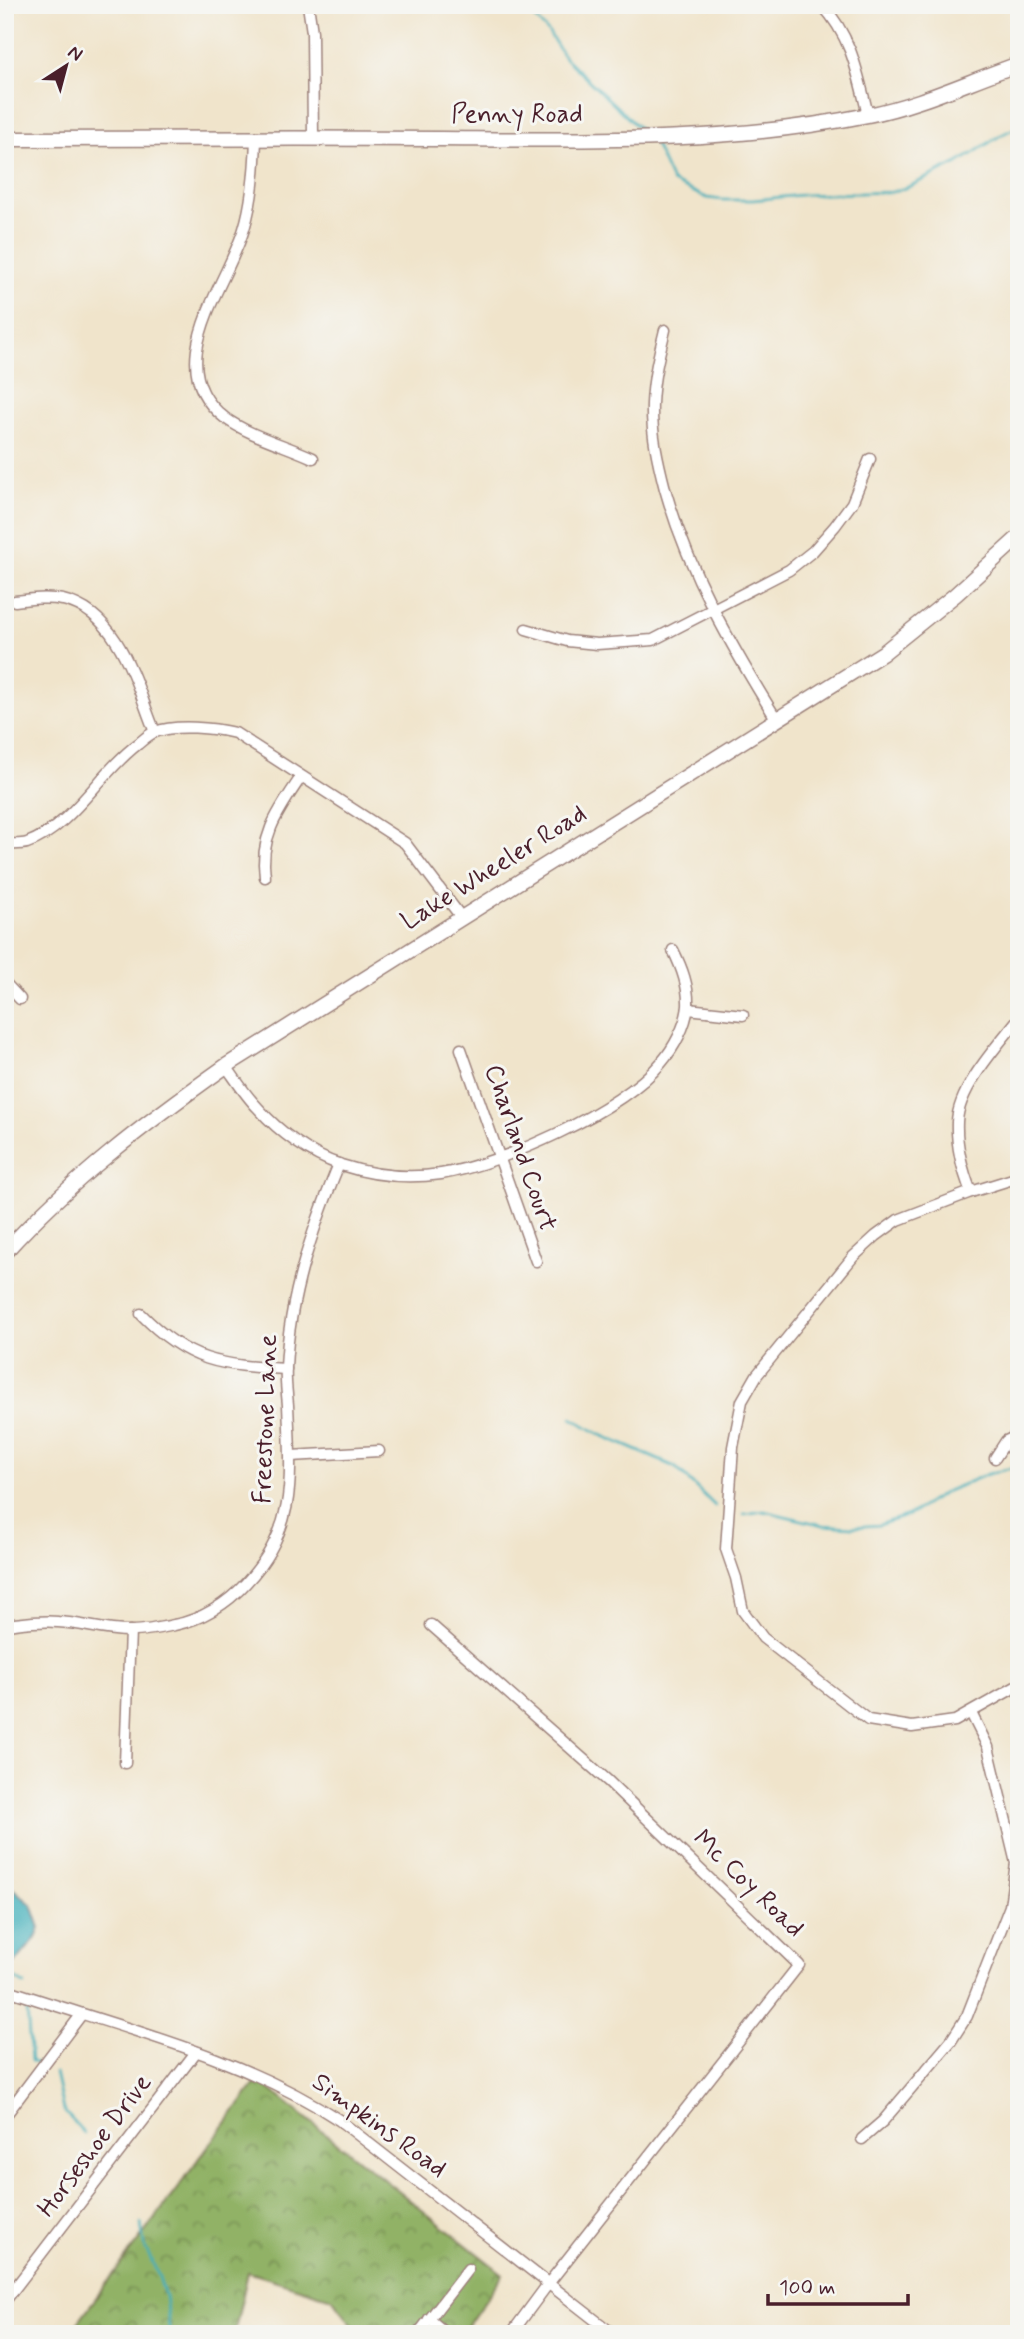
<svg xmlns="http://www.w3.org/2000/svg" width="1024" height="2339" font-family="Mynerve,sans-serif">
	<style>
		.forest { fill: url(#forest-crowns); stroke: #6e6848; stroke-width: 2 }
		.water { fill: #3eaeba; stroke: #446672; stroke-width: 2 }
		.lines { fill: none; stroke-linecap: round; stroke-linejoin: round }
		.stream { stroke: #3eaeba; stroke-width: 2.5 }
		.minor-casing { stroke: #9d827b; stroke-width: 13 }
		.tertiary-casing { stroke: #9d827b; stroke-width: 17 }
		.minor { stroke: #fff; stroke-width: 10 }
		.tertiary { stroke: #fff; stroke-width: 14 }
		.labels { text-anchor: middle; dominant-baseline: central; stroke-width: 6; stroke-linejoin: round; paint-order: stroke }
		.street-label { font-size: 26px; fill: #4a1f2b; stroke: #f6f6f2 }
	</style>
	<defs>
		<pattern id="forest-crowns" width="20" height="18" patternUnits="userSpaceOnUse" patternTransform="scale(1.75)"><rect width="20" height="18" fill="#91b266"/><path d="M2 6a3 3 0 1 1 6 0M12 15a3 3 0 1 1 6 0" fill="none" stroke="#789054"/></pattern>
	</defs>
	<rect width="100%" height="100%" fill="#f6f6f2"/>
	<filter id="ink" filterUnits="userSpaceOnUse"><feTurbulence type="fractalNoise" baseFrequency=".0143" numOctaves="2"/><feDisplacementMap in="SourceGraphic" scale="14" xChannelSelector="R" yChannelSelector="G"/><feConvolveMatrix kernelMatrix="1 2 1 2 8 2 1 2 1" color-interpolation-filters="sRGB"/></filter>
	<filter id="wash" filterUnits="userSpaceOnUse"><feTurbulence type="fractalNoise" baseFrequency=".00686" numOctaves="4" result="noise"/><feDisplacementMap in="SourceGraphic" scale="28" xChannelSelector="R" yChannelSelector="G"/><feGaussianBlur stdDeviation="1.57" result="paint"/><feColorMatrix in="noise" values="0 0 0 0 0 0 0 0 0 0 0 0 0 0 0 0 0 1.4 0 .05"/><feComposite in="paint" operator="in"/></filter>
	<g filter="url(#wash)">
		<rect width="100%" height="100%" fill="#f0e4cb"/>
		<path class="forest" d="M258,2080l245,194 -41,60h-102l-28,-36 -84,-26 -14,62h-165z"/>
		<path class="water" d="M5,1882l27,23 8,23 -5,11 -20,24 -10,1z"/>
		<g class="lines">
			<g class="stream">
				<path d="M523,5l26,28 16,25 76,72"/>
				<path d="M655,145l17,37 35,16 15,2h31l48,-5 91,-3 16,-5 50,-24 43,-28 18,-9"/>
				<path d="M572,1418l29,17 74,32 40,39"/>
				<path d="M744,1514l20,-3 59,14 29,2 27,-2 30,-10 38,-24 41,-17 31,-8"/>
				<path d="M5,1972l20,13"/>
				<path d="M27,2010l4,51 6,3"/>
				<path d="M55,2073l8,37 21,23"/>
				<path d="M141,2224l3,21 14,29 7,22 5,38"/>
			</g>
		</g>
	</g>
	<g filter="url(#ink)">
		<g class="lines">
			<defs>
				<g id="minor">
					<path d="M308,5l4,27 1,106"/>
					<path d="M822,5c30,32 36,70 46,110"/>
					<path d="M256,139c-1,30 -3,61 -12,90 -18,58 -86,138 -19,189 25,18 60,27 88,40"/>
					<path d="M665,330c-6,24 -12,48 -13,74 -1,28 6,58 13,85 24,84 66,157 112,231"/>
					<path d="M15,601c16,-2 32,-4 48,-1 57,13 73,86 92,132"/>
					<path d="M526,629l41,12 30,3 56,-4 136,-70 24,-19 22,-25 17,-23 18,-44"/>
					<path d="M5,844c7,0 15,1 22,-1 45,-16 73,-71 111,-99 5,-4 11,-10 17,-12 21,-8 59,-4 80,1l170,110 56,74"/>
					<path d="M265,877c-6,-41 14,-67 36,-100"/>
					<path d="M5,983l15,16"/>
					<path d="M688,1009l55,6"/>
					<path d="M461,1049l75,212"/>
					<path d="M226,1066c10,14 20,30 32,42 21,24 52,47 83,57 31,10 66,14 100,9 61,-10 180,-63 220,-111 13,-15 25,-37 27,-57 1,-20 -6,-38 -15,-56"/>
					<path d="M1019,1177l-48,15 -73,28 -22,16 -23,21 -96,118 -15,26 -9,46 -7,102 10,29 7,33 20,27 105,82 44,7 43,-6 64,-36"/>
					<path d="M971,1192c-9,-23 -15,-46 -14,-70 1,-34 42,-78 62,-104"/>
					<path d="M141,1314c48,49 79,51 145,55"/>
					<path d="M291,1456l88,-5"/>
					<path d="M995,1458l11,-17 13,-6"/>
					<path d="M5,1625c18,-2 36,-5 53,-3 24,1 49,10 74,9 13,0 28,-3 42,-6 27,-5 53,-21 72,-42 52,-56 45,-106 42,-178 -1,-12 -3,-25 -2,-37 3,-72 26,-138 53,-204"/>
					<path d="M431,1625l177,156 191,184 -251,319 -37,50"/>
					<path d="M125,1763l5,-132"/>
					<path d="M5,1989c112,38 235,66 334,131l274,214"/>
					<path d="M5,2116l76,-101"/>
					<path d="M862,2139l21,-18 68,-80 16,-25 43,-110 6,-43 -28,-116 -17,-34"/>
					<path d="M5,2301l191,-249"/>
					<path d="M429,2319l18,15"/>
					<path d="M418,2334l50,-65"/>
					<path d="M1016,2334l3,-4"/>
				</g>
				<g id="tertiary">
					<path d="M5,139c145,0 290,-1 435,0 143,1 288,5 428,-24 52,-10 101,-34 151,-51"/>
					<path d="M5,1252c65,-72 142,-130 221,-186l657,-413 72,-58 64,-58"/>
				</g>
			</defs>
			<use href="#minor" class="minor-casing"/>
			<use href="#tertiary" class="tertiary-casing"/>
			<use href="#minor" class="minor"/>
			<use href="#tertiary" class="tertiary"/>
		</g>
	</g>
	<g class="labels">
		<g class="street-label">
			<text x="517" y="115">Penny Road</text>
			<text transform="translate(494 868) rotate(-32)">Lake Wheeler Road</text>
			<text transform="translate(520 1148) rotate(71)">Charland Court</text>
			<text transform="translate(266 1419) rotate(-88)">Freestone Lane</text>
			<text transform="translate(748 1884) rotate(44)">Mc Coy Road</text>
			<text transform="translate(379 2126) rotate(36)">Simpkins Road</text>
			<text transform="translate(95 2146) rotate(-53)">Horseshoe Drive</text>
		</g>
	</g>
	<rect width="1024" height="2339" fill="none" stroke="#f6f6f2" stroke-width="28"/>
	<g transform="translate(66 66) rotate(36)" stroke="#f6f6f2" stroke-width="5" paint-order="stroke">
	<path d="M0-5L12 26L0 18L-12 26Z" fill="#4a1f2b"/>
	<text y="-10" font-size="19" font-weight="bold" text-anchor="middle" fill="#4a1f2b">N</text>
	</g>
	<path d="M768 2294v10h140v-10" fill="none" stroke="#4a1f2b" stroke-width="3.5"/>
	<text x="779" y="2294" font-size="21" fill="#4a1f2b" stroke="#f6f6f2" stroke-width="5" paint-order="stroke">100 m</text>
</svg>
